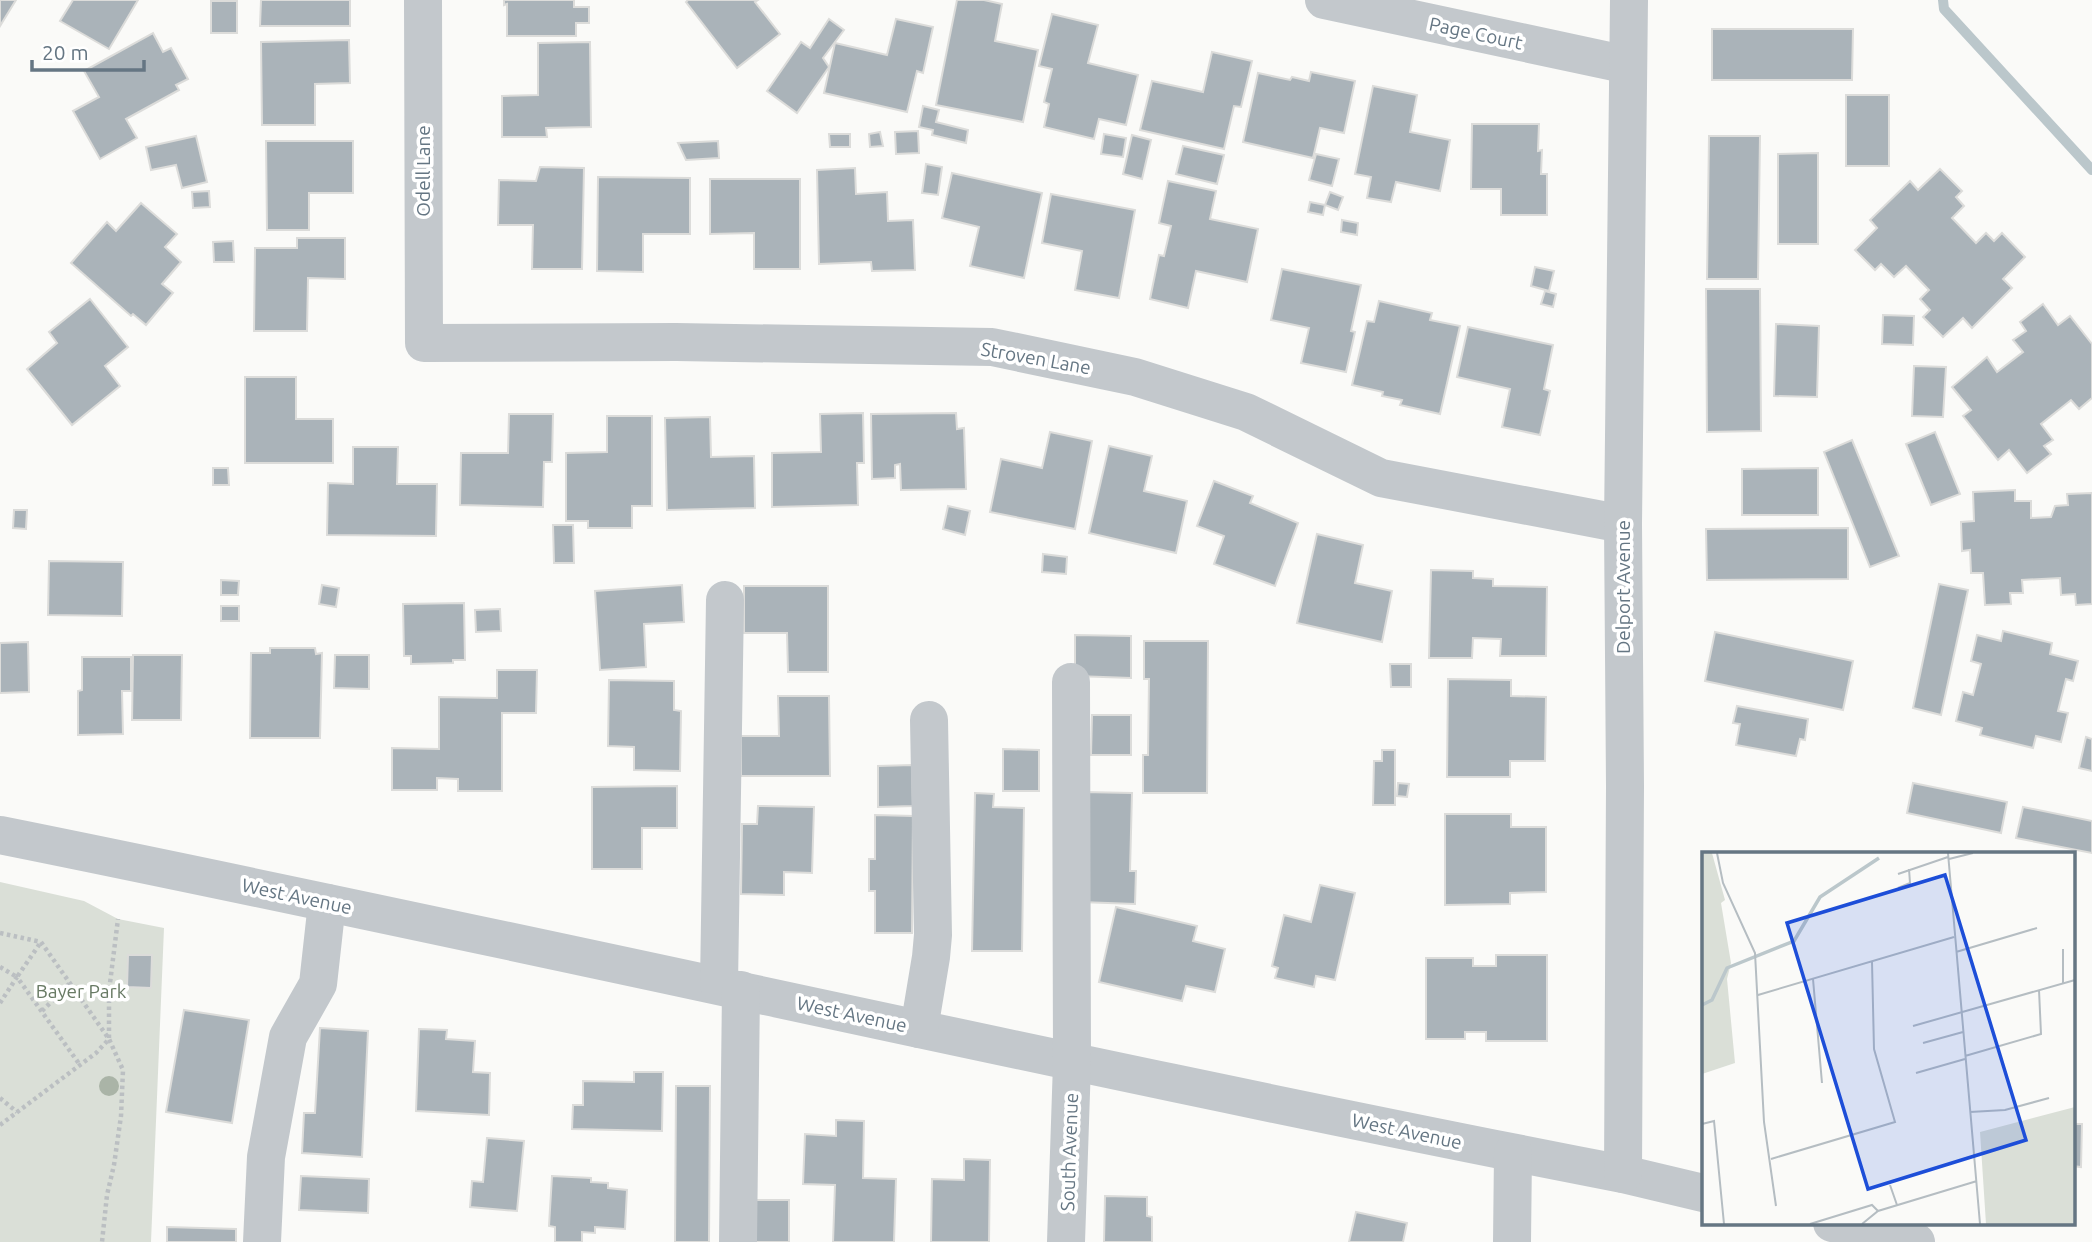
<svg xmlns="http://www.w3.org/2000/svg" width="2092" height="1242" font-family="Ubuntu,sans-serif">
	<style>
		.green { fill: #dadfd7 }
		.lines { fill: none; stroke-linecap: round; stroke-linejoin: round }
		.stream { stroke: #bbc7cb; stroke-width: 10 }
		.building { fill: #aab3b9; stroke: #dcdcda; stroke-width: 2 }
		.path { stroke: #bbbfc2; stroke-width: 4.5; stroke-dasharray: 3.5 3.5; stroke-linecap: butt }
		.minor { stroke: #c3c8cc; stroke-width: 38 }
		.tree { fill: #aab4a7 }
		.labels { text-anchor: middle; dominant-baseline: central; stroke-width: 7; stroke-linejoin: round; paint-order: stroke }
		.street-label { font-size: 19px; fill: #657683; stroke: #fff }
		.park-label { font-size: 19px; fill: #687a64; stroke: #fff }
		.inset-river { fill: none; stroke: #bbc7cb; stroke-width: 3.5 }
		.inset-road { fill: none; stroke: #b5bdc2; stroke-width: 2 }
		.view { fill: #1d4ed8; fill-opacity: 0.15; stroke: #1d4ed8; stroke-width: 3.5 }
		.inset-edge { fill: none; stroke: #657683; stroke-width: 3.5 }
	</style>
	<rect width="100%" height="100%" fill="#fafaf8"/>
	<path class="green" d="M0,882l84,19 34,18 46,9 -13,314h-151z"/>
	<g class="lines">
		<path class="stream" d="M1943,0l1,9 148,161"/>
	</g>
	<g class="building">
		<path d="M0,0h16l-16,26z"/>
		<path d="M73,0h65l-29,49 -49,-28z"/>
		<path d="M261,0h89v26h-90z"/>
		<path d="M504,0h70v7h15v16h-13v13h-69v-32l-3,1z"/>
		<path d="M688,0h70l-3,2 25,32 -43,34 -51,-66z"/>
		<path d="M957,0h27l18,4 -7,37 43,9 -15,72 -87,-17z"/>
		<rect x="211" y="1" width="26" height="32"/>
		<path d="M1052,14l46,11 -10,38 50,12 -12,50 -27,-6 -5,20 -50,-12 5,-23 -5,-2 8,-33 -13,-3z"/>
		<path d="M829,19l15,11 -21,28 6,9 -32,46 -30,-22 34,-49 9,6z"/>
		<path d="M896,19l37,8 -10,46 -6,-2 -10,41 -83,-19 11,-50 52,12z"/>
		<path d="M1712,29h141l-1,51h-140z"/>
		<path d="M153,33l10,19 8,-4 17,31 -12,6 3,5 -53,29 11,19 -37,21 -27,-48 26,-14 -15,-26z"/>
		<path d="M349,40l1,43 -35,1v41h-53l-1,-83z"/>
		<path d="M590,42l1,85 -45,1 1,9h-45v-41l36,-1v-52z"/>
		<path d="M1212,52l40,9 -11,46 -7,-1 -10,43 -84,-19 12,-49 51,11z"/>
		<path d="M1311,72l44,9 -11,52 -24,-5 -7,30 -70,-16 15,-69 32,7 2,-3 17,4z"/>
		<path d="M1373,86l44,9 -7,37 40,8 -10,51 -44,-9 -5,20 -24,-4 4,-21 -16,-3z"/>
		<rect x="1846" y="95" width="43" height="71"/>
		<path d="M923,106l16,4 -3,12 32,8 -2,13 -34,-8 1,-5 -14,-3z"/>
		<path d="M1472,124h67l-1,27 4,-1 -1,24h6v41h-46v-26h-30z"/>
		<path d="M918,131l1,22 -23,1 -1,-22z"/>
		<path d="M880,132l3,14 -13,1 -1,-13z"/>
		<path d="M829,134h21v13h-20z"/>
		<path d="M1104,134l22,4 -3,19 -22,-3z"/>
		<path d="M1132,135l19,5 -9,39 -19,-5z"/>
		<path d="M196,136l11,46 -25,6 -6,-23 -25,5 -5,-23z"/>
		<path d="M1709,136h51l-2,143h-51z"/>
		<path d="M266,141h87v52h-44v37h-42z"/>
		<path d="M718,141l1,17 -33,2 -8,-17z"/>
		<path d="M1183,146l41,9 -7,29 -41,-10z"/>
		<path d="M1818,153v91h-40v-90z"/>
		<path d="M1316,154l23,5 -7,27 -23,-6z"/>
		<path d="M926,164l16,3 -4,28 -16,-2z"/>
		<path d="M540,167l44,1 -2,101h-50l1,-44h-35l1,-45 37,1z"/>
		<path d="M855,168l1,26 31,-2 1,29 25,-1 2,50 -43,1 -1,-9 -52,2 -2,-94z"/>
		<path d="M1940,169l22,22 -6,6 8,9 -12,12 24,25 10,-10 8,8 8,-8 23,24 -22,22 9,9 -40,40 -9,-10 -20,19 -20,-20 7,-7 -10,-11 9,-9 -23,-24 -12,11 -13,-13 -6,6 -20,-20 22,-22 -7,-8 40,-39 8,9z"/>
		<path d="M952,173l90,20 -18,85 -54,-12 9,-39 -37,-9z"/>
		<path d="M598,177l92,1v56h-47v38l-46,-1z"/>
		<path d="M710,179h90v90h-46v-36l-44,1z"/>
		<path d="M1168,181l48,10 -6,28 48,10 -11,53 -51,-11 -8,37 -38,-9 9,-44 5,1 7,-30 -12,-3z"/>
		<path d="M209,191l1,16 -17,1 -1,-16z"/>
		<path d="M1330,192l13,5 -5,13 -13,-5z"/>
		<path d="M1051,194l84,16 -16,88 -44,-8 7,-39 -40,-8z"/>
		<path d="M1310,202l15,3 -2,10 -15,-3z"/>
		<path d="M141,203l36,31 -12,13 16,15 -19,22 11,9 -27,32 -13,-11 -2,2 -60,-53 36,-41 9,9z"/>
		<path d="M1342,220l16,3 -1,12 -16,-3z"/>
		<path d="M297,238h48v41l-37,-1 -1,53h-53l1,-83h42z"/>
		<path d="M233,241l1,21h-20l-1,-20z"/>
		<path d="M1535,267l19,4 -5,20 -18,-5z"/>
		<path d="M1282,269l79,16 -10,46 4,1 -9,40 -45,-9 8,-35 -38,-8z"/>
		<path d="M1706,289h54l1,142 -54,1z"/>
		<path d="M1545,291l11,3 -3,13 -12,-3z"/>
		<path d="M90,299l38,48 -23,19 15,20 -48,39 -45,-56 30,-26 -8,-11z"/>
		<path d="M1379,301l53,12 -2,7 30,6 -20,88 -40,-9 2,-5 -20,-4 1,-4 -31,-7 15,-64 7,1z"/>
		<path d="M2043,304l15,21 12,-9 22,28v54l-13,11 -8,-9 -30,24 12,16 -9,6 7,8 -24,19 -18,-23 -11,10 -35,-44 8,-6 -19,-23 35,-30 10,15 26,-20 -10,-12 13,-9 -6,-9z"/>
		<path d="M1883,315l31,1 -1,29 -31,-1z"/>
		<path d="M1776,324l43,2 -2,71 -43,-1z"/>
		<path d="M1468,327l85,18 -9,44 6,2 -10,44 -38,-8 8,-38 -53,-12z"/>
		<path d="M1914,366l32,1 -3,50 -31,-1z"/>
		<path d="M245,377h51v42h37v44h-88z"/>
		<path d="M863,413l1,50h-7l1,42 -86,2v-54l49,-1 -1,-38z"/>
		<path d="M956,413l1,16 7,-1 2,61 -65,1 -1,-26 -5,1v13l-23,1 -1,-65z"/>
		<path d="M509,414h44l-1,48h-8l-1,45 -83,-2 1,-52h47z"/>
		<path d="M607,416h45v90h-20v22h-44v-7h-22v-68l41,-1z"/>
		<path d="M710,417l1,40 43,-1 1,52 -88,2 -2,-92z"/>
		<path d="M1050,432l42,9 -17,88 -85,-17 11,-53 41,9z"/>
		<path d="M1935,432l25,62 -29,11 -25,-61z"/>
		<path d="M1852,440l47,116 -29,11 -46,-115z"/>
		<path d="M1109,446l43,10 -8,35 43,10 -11,52 -87,-20z"/>
		<path d="M353,447h45l-1,37h40l-1,52 -109,-1 1,-52 25,1z"/>
		<path d="M213,468h15l1,17h-16z"/>
		<path d="M1818,468v47h-76v-46z"/>
		<path d="M1214,481l39,15 -3,7 48,20 -23,63 -61,-22 10,-28 -27,-10z"/>
		<path d="M2015,490v11h16v17l20,-1 4,-11 13,-1 -1,-11 25,-1v111l-16,1 -1,-11 -14,1 -1,-17 -38,2 1,13h-13l1,11 -26,1 -2,-32h-12l-1,-23 -8,1 -1,-29 13,-1 -1,-29z"/>
		<path d="M948,506l22,5 -5,24 -22,-6z"/>
		<path d="M14,510h13l-1,19 -13,-1z"/>
		<path d="M553,525h20l1,38h-20z"/>
		<path d="M1848,528v51l-141,1 -1,-51z"/>
		<path d="M1317,534l46,11 -8,38 37,8 -10,51 -85,-19z"/>
		<path d="M1043,554l24,3 -1,17 -24,-2z"/>
		<path d="M49,561l74,1 -1,54 -74,-1z"/>
		<path d="M1431,570l42,1v7l20,1v7l54,1 -1,69h-46l1,-17 -28,-1 -1,20h-43z"/>
		<path d="M221,580l18,1 -1,14h-17z"/>
		<path d="M1939,584l29,6 -27,125 -28,-7z"/>
		<path d="M322,585l17,3 -3,19 -17,-3z"/>
		<path d="M682,585l2,37 -40,2 2,43 -46,3 -5,-79z"/>
		<path d="M744,586h84v86h-40l-1,-39h-43z"/>
		<path d="M464,603l1,57h-12v3l-42,1v-8h-7l-1,-52z"/>
		<rect x="221" y="606" width="18" height="15"/>
		<path d="M500,609l1,22 -25,1 -1,-22z"/>
		<path d="M2003,631l49,12 -2,11 28,7 -5,20 -7,-2 -8,32 10,2 -7,29 -25,-6 -3,12 -53,-13 2,-7 -26,-7 7,-29 10,3 8,-31 -10,-3 6,-26 24,6z"/>
		<path d="M1715,632l138,29 -10,49 -138,-29z"/>
		<path d="M1075,635l56,1v42l-56,-2z"/>
		<path d="M1144,641h64l-1,152h-64v-38h5l1,-76h-5z"/>
		<path d="M28,642l1,50 -29,1v-50z"/>
		<path d="M270,648h45l1,6 6,-1 -2,85h-70l1,-85h19z"/>
		<path d="M133,655h49l-1,65h-49z"/>
		<path d="M335,655h34v34l-35,-1z"/>
		<path d="M82,657h49v34h-9l1,43 -45,1v-44l4,-1z"/>
		<path d="M1390,664h21v23h-20z"/>
		<path d="M497,670h40l-1,43h-34v78h-44v-12l-21,-1v12h-45v-42l47,1v-52l58,1z"/>
		<path d="M1448,679l63,1v16l35,1 -1,64h-35v16h-63z"/>
		<path d="M609,680l65,1v29l7,1 -1,60 -46,-1v-23l-26,-1z"/>
		<path d="M778,696h51l1,80h-89v-40h38z"/>
		<path d="M1737,706l71,13 -3,21 -5,-1 -4,17 -60,-11 4,-21 -7,-1z"/>
		<path d="M1092,715h39v40h-40z"/>
		<path d="M2086,737l6,2v32l-13,-3z"/>
		<path d="M1003,749l36,1v41h-36z"/>
		<path d="M1382,750h13v55h-22l1,-44h8z"/>
		<path d="M912,765l1,41 -35,1v-41z"/>
		<path d="M1398,783l11,1 -2,13 -10,-1z"/>
		<path d="M1913,783l94,19 -6,31 -94,-20z"/>
		<path d="M677,786v42h-35v41h-50v-82z"/>
		<path d="M1083,792l49,1 -2,78h6l-1,33 -55,-2z"/>
		<path d="M975,793l19,1 -1,13 31,1 -2,143h-50z"/>
		<path d="M758,806l56,1 -2,66 -28,-1v23l-43,-1 1,-70h15z"/>
		<path d="M2023,807l69,14v32l-76,-15z"/>
		<path d="M1445,814h66v13h35v65l-36,1v11l-65,1z"/>
		<path d="M875,815l38,1 -1,117h-37v-42h-6v-32h6z"/>
		<path d="M1320,885l35,8 -20,87 -19,-4 -2,11 -39,-9 3,-10 -6,-2 12,-51 27,7z"/>
		<path d="M1116,907l81,19 -4,15 32,8 -10,43 -29,-6 -4,15 -83,-19z"/>
		<path d="M128,955h24l-1,33 -24,-1z"/>
		<path d="M1496,955h51v86h-61v-9h-21v7h-39v-81h47v8h23z"/>
		<path d="M184,1010l65,10 -17,103 -66,-11z"/>
		<path d="M320,1028l48,3 -6,126 -60,-4 2,-40h11z"/>
		<path d="M419,1029l28,1 -1,9 29,2 -2,31 17,1 -1,42 -73,-4z"/>
		<path d="M634,1072h29l-1,59 -90,-2 1,-24h10v-24l51,1z"/>
		<path d="M676,1086h34l-1,156h-34z"/>
		<path d="M836,1120l28,1 -1,57 33,1 -2,63h-61l2,-57 -32,-1 2,-50 31,2z"/>
		<path d="M2073,1124h9l-1,43 -8,-1z"/>
		<path d="M487,1138l37,3 -7,70 -47,-4 2,-26 11,1z"/>
		<path d="M964,1159l26,1 -1,82h-58l1,-63 32,1z"/>
		<path d="M301,1176l68,3 -1,34 -69,-3z"/>
		<path d="M552,1176l39,2v4l17,1v5l19,2 -2,39 -30,-2v6l-13,-1v10h-27v-15l-6,-1z"/>
		<path d="M1105,1196l42,1v19l5,1v25h-48z"/>
		<rect x="756" y="1200" width="33" height="42"/>
		<path d="M1356,1212l51,11 -4,19h-54z"/>
		<path d="M167,1227l69,2v13h-69z"/>
	</g>
	<g class="lines">
		<g class="path">
			<path d="M0,933l41,9 68,97 14,31 -2,46 -7,49 -7,30 -5,47"/>
			<path d="M0,967l17,10 24,-35"/>
			<path d="M0,1003l17,-26 63,88"/>
			<path d="M42,1011l28,-28"/>
			<path d="M0,1098l17,14"/>
			<path d="M0,1125l96,-72 13,-14v-48l9,-72"/>
		</g>
		<g class="minor">
			<path d="M423,0l1,343 252,-1 316,5 143,30 111,35 135,66 242,46"/>
			<path d="M1324,0l304,65"/>
			<path d="M0,835c542,109 1081,234 1623,339l80,19"/>
			<path d="M719,985l6,-385"/>
			<path d="M919,1029l12,-72 2,-22 -4,-215"/>
			<path d="M1623,1174l2,-388 -2,-262 6,-524"/>
			<path d="M1832,1223l84,19"/>
			<path d="M262,1242l4,-85 22,-120 30,-53 9,-81"/>
			<path d="M738,1242l3,-252"/>
			<path d="M1066,1242l6,-179 -1,-381"/>
			<path d="M1512,1242l1,-89"/>
		</g>
	</g>
	<circle class="tree" cx="109" cy="1086" r="10"/>
	<g class="labels">
		<g class="street-label">
			<text transform="translate(1476 33) rotate(12)">Page Court</text>
			<text transform="translate(423 171) rotate(-90)">Odell Lane</text>
			<text transform="translate(1036 358) rotate(10)">Stroven Lane</text>
			<text transform="translate(1623 587) rotate(-90)">Delport Avenue</text>
			<text transform="translate(297 896) rotate(12)">West Avenue</text>
			<text transform="translate(852 1014) rotate(12)">West Avenue</text>
			<text transform="translate(1407 1131) rotate(12)">West Avenue</text>
			<text transform="translate(1069 1152) rotate(-88)">South Avenue</text>
		</g>
		<g class="park-label">
			<text x="81" y="991">Bayer Park</text>
		</g>
	</g>
	<g transform="translate(1702 852)">
		<rect width="373" height="373" fill="#fafaf8"/>
		<path d="M0,1h10l13,47 -4,3 10,60 -4,16 8,84 -33,11zM373,255v117h-89l-6,-92z" fill="#dadfd7"/>
		<path class="inset-river" d="M0,153l10,-5 15,-32 67,-27 26,-44 59,-39"/>
		<path class="inset-road" d="M15,1l6,30 32,70 9,169 12,84M246,1l32,371M247,7l24,-6M196,22l50,-17M196,36l12,-5 -1,-14M361,97v34M254,100l81,-24M111,127l9,104M56,143l196,-58M211,174l162,-46M221,191l40,-11M263,204l76,-22 -2,-44M214,221l49,-14M268,260l35,-2 44,-12M0,272l12,-3 10,103M69,307l124,-37 -21,-73 -2,-87M188,333l7,20M108,372l62,-19 6,6M160,372l16,-13 99,-30"/>
		<path class="view" d="M243,23l81,265 -158,49 -81,-266z"/>
		<rect width="373" height="373" class="inset-edge"/>
	</g>
	<path d="M32 60v10h112v-10" fill="none" stroke="#657683" stroke-width="3.5"/>
	<text x="42" y="60" font-size="21" fill="#657683" stroke="#ffffff" stroke-width="5" paint-order="stroke">20 m</text>
</svg>
